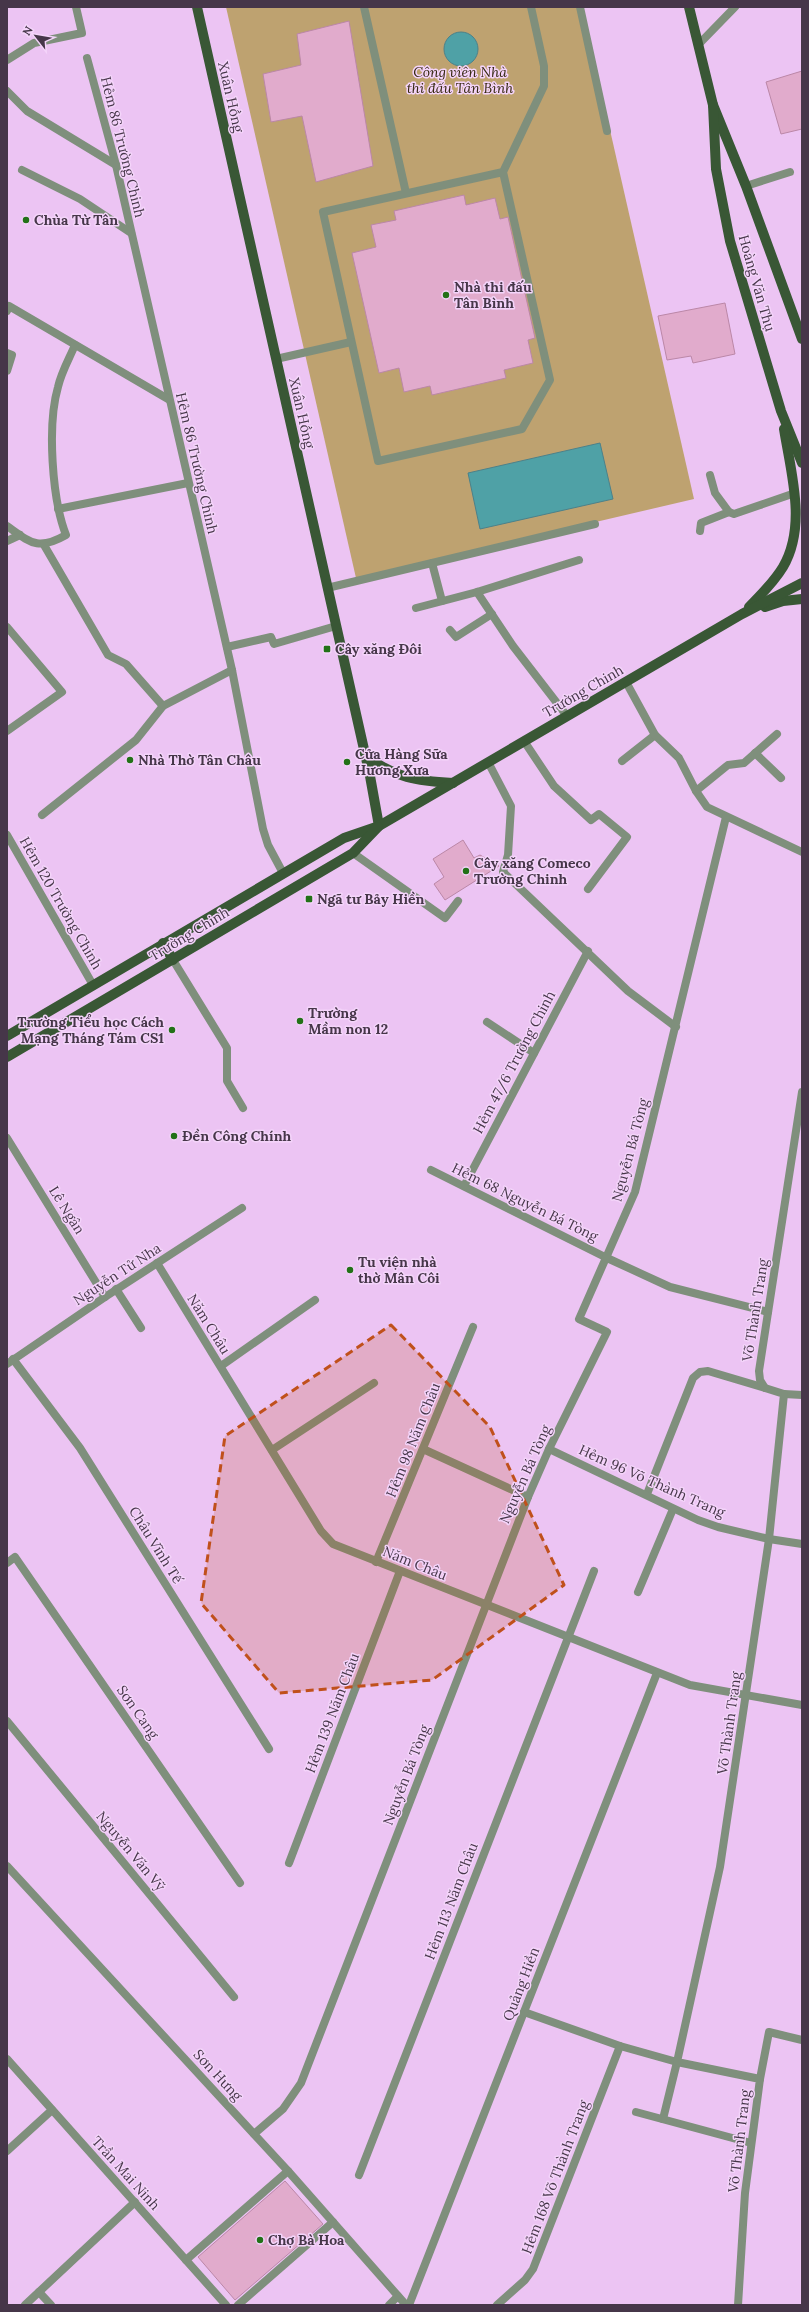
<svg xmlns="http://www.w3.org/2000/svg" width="809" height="2312" font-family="Lora,serif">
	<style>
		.green { fill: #bea270 }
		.water { fill: #4fa1a6; stroke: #4c818a }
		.building { fill: #e1abcc; stroke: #bb87a7 }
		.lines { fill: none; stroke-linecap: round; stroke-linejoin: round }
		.service { stroke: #7f8f7c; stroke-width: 8 }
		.minor { stroke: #7f8f7c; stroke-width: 8 }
		.tertiary { stroke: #7f8f7c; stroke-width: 8 }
		.primary { stroke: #395735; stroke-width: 10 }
		.marked { fill: #c0501b; fill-opacity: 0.2; stroke: #c0501b; stroke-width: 3; stroke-dasharray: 8 5; stroke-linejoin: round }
		.poi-dot { fill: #227117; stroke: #f4d4fa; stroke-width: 1.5 }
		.labels { text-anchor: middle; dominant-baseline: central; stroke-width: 3; stroke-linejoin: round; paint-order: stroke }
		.park-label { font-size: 14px; font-style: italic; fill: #34270e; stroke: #f4d4fa }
		.street-label { font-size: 14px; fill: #463649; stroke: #f4d4fa }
		.poi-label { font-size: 14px; font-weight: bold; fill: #463649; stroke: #f4d4fa; text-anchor: start }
	</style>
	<rect width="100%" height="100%" fill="#ecc4f3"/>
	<path class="green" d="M226,7h356l112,492 -338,79z"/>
	<g class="water">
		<circle cx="461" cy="49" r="17"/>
		<path d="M600,443l13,56 -133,30 -12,-56z"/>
	</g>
	<g class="building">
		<path d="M349,21l24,145 -57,16 -14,-66 -31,6 -8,-48 38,-9 -4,-31z"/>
		<path d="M802,71v58l-21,5 -15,-52z"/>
		<path d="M464,195l2,10 29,-7 5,21 8,-2 27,121 -7,2 5,23 -29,7 2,8 -74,17 -2,-9 -26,6 -5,-24 -20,5 -27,-120 24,-6 -5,-22 25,-5 -2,-9z"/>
		<path d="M725,303l10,51 -42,9 -2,-7 -24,4 -9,-44z"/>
		<path d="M463,840l11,18 6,-3 19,11 -54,34 -11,-16 10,-7 -11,-18z"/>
		<path d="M285,2181l38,43 -88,76 -37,-43z"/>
	</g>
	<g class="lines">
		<g class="service">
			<path d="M364,7l42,186"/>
			<path d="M580,7l27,124"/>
			<path d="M87,58l29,107 116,505 31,159 5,16 15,28"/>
			<path d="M7,60l27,-17 48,-10 -6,-26"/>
			<path d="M7,91l20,20 89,54"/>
			<path d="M22,170l58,29 51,34"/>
			<path d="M503,172l-180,40 55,249 144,-32 28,-49 -47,-208 41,-86v-20l-13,-59"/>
			<path d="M746,186l44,-14"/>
			<path d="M7,311l2,-5 159,93"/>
			<path d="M7,353l5,2 -5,16"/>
			<path d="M276,359l75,-17"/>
			<path d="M710,475l5,18 14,19"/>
			<path d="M58,509l130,-26"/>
			<path d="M7,526c24,17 31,25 59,9 -14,-36 -19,-110 -8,-148 3,-14 11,-28 17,-42"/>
			<path d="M700,531l1,-8 28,-11 5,2 61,-21"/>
			<path d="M7,541l13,-6"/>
			<path d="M44,545l64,110 18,9 37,42"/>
			<path d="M432,563l10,38"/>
			<path d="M327,588l268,-64"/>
			<path d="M477,592l36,54 54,70"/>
			<path d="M416,608l61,-16 102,-32"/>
			<path d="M7,627l55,65 -55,39"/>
			<path d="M450,630l6,7 36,-23"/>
			<path d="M227,647l44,-10 3,7 62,-18"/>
			<path d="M524,741l30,45 37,34 8,-6 28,23 -39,52"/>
			<path d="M755,753l26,25"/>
			<path d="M622,761l33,-26"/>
			<path d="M488,762l23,44 -3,49 -5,17 125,119 48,36"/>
			<path d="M696,791l32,-26 16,-2 33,-29"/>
			<path d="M42,815l94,-75 27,-34 69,-36"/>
			<path d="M7,835l86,150"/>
			<path d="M353,853l92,65 13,-17"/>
			<path d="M173,960l54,88v33l16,27"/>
			<path d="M487,1022l47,31"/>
			<path d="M431,1170l176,88 63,29 98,25"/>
			<path d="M464,1186l124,-235"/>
			<path d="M116,1289l25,39"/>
			<path d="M221,1366l94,-66"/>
			<path d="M423,1449l105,48"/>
			<path d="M272,1450l102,-67"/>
			<path d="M647,1494l46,-116 7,-6 8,-1 57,17"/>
			<path d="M769,1539l33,5"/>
			<path d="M376,1562l97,-235"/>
			<path d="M638,1592l35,-83"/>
			<path d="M289,1863l111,-292"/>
			<path d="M7,1866l281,305 118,134"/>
			<path d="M524,2012l96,34"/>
			<path d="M760,2079l9,-47 33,8"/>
			<path d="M636,2112l115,31"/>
			<path d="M7,2151l45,-41"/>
			<path d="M359,2175l235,-604"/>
			<path d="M186,2260l102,-89"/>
			<path d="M39,2292l12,13"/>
			<path d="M25,2305l110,-103"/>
			<path d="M238,2305l95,-83"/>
			<path d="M389,2305l9,-9"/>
			<path d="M497,2305l28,-25 8,-11 87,-223 57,16 -14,57"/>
		</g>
		<g class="minor">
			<path d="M626,682l29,53 24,23 17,33 11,16 95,45"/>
			<path d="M7,1138l98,159"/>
			<path d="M157,1263l164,268 12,13 357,141 112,20"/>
			<path d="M13,1359l67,89 189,301"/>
			<path d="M7,1364l98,-67 137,-89"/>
			<path d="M784,1394l18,1"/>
			<path d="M549,1449l149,71 20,7 51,12"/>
			<path d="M7,1563l8,-6 225,326"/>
			<path d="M7,1721l227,276"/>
			<path d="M7,2059l219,246"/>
			<path d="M254,2134l29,-25 18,-26 227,-586 21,-48 58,-117 -28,-13 56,-127 91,-375"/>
			<path d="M409,2305l248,-632"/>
			<path d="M738,2305l7,-112 15,-114 -83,-17 43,-195 49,-328 15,-145 -19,-6 -5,-8 -1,-9 43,-279"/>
		</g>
		<path class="tertiary" d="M698,45l37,-38"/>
		<g class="primary">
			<path d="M197,7l173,769 9,50"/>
			<path d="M689,7l24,98 33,81 56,153"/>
			<path d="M713,105l3,64 14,72 51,170 21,52"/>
			<path d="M749,607c12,-12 25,-25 34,-40 24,-41 8,-94 1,-138"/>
			<path d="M765,607l18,-6 19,-2"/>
			<path d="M366,756c29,22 51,25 87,27"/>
			<path d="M163,943l10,17"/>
			<path d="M7,1036l337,-198 35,-12 363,-212 60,-31"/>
			<path d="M7,1057l346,-204 25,-26"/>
		</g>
	</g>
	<path class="marked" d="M391,1325l99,102 74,158 -132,95 -153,13 -78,-90 24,-167z"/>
	<g class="poi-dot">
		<circle cx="26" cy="220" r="4"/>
		<circle cx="446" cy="295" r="4"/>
		<rect x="323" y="645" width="8" height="8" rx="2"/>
		<circle cx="130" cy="760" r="4"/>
		<circle cx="347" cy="762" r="4"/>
		<circle cx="466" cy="871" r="4"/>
		<rect x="305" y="895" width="8" height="8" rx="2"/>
		<circle cx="300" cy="1021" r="4"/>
		<circle cx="172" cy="1030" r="4"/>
		<circle cx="174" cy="1136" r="4"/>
		<circle cx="350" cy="1270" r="4"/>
		<circle cx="260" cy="2240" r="4"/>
	</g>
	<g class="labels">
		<g class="park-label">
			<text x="460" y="72">Công viên Nhà<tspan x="460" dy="16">thi đấu Tân Bình</tspan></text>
		</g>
		<g class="street-label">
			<text transform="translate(231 97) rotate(77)">Xuân Hồng</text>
			<text transform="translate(123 147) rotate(76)">Hẻm 86 Trường Chinh</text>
			<text transform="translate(757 283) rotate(74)">Hoàng Văn Thụ</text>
			<text transform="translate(302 413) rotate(77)">Xuân Hồng</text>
			<text transform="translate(197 463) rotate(77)">Hẻm 86 Trường Chinh</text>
			<text transform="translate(583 691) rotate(-30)">Trường Chinh</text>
			<text transform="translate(61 903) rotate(60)">Hẻm 120 Trường Chinh</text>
			<text transform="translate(189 934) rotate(-31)">Trường Chinh</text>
			<text transform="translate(514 1062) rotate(-62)">Hẻm 47/6 Trường Chinh</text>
			<text transform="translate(630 1150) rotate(-75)">Nguyễn Bá Tòng</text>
			<text transform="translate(525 1202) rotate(26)">Hẻm 68 Nguyễn Bá Tòng</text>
			<text transform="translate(67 1210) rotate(58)">Lê Ngân</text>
			<text transform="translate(117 1274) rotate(-33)">Nguyễn Tử Nha</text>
			<text transform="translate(755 1310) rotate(-81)">Võ Thành Trang</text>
			<text transform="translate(209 1324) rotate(58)">Năm Châu</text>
			<text transform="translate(413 1440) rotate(-68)">Hẻm 98 Năm Châu</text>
			<text transform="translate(525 1474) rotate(-66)">Nguyễn Bá Tòng</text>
			<text transform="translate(652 1481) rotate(24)">Hẻm 96 Võ Thành Trang</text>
			<text transform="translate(156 1545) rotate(58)">Châu Vĩnh Tế</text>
			<text transform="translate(415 1563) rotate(22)">Năm Châu</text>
			<text transform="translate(138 1712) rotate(55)">Sơn Cang</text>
			<text transform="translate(332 1713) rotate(-69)">Hẻm 139 Năm Châu</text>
			<text transform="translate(729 1723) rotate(-82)">Võ Thành Trang</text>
			<text transform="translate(406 1775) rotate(-69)">Nguyễn Bá Tòng</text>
			<text transform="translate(131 1851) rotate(50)">Nguyễn Văn Vỹ</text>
			<text transform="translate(451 1901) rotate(-69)">Hẻm 113 Năm Châu</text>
			<text transform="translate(521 1984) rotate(-69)">Quảng Hiền</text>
			<text transform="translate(218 2075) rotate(47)">Sơn Hưng</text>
			<text transform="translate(739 2141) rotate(-83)">Võ Thành Trang</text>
			<text transform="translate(126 2173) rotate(48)">Trần Mai Ninh</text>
			<text transform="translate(555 2177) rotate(-69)">Hẻm 168 Võ Thành Trang</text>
		</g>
		<g class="poi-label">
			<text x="34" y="220">Chùa Từ Tân</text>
			<text x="454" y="287">Nhà thi đấu<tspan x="454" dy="16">Tân Bình</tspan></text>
			<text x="335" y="649">Cây xăng Đôi</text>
			<text x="355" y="754">Cửa Hàng Sữa<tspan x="355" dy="16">Hương Xưa</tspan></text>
			<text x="138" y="760">Nhà Thờ Tân Châu</text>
			<text x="474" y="863">Cây xăng Comeco<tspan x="474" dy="16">Trường Chinh</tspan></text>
			<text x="317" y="899">Ngã tư Bảy Hiền</text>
			<text x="308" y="1013">Trường<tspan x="308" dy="16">Mầm non 12</tspan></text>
			<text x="164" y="1022" text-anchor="end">Trường Tiểu học Cách<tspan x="164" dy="16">Mạng Tháng Tám CS1</tspan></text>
			<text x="182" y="1136">Đền Công Chính</text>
			<text x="358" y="1262">Tu viện nhà<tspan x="358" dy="16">thờ Mân Côi</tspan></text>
			<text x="268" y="2240">Chợ Bà Hoa</text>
		</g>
	</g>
	<rect width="809" height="2312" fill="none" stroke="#463649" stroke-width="16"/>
	<g transform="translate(36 36) rotate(301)" stroke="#f4d4fa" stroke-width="3" paint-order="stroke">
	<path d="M0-3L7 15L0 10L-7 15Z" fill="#463649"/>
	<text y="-6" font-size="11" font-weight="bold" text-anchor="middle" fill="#463649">N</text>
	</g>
</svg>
